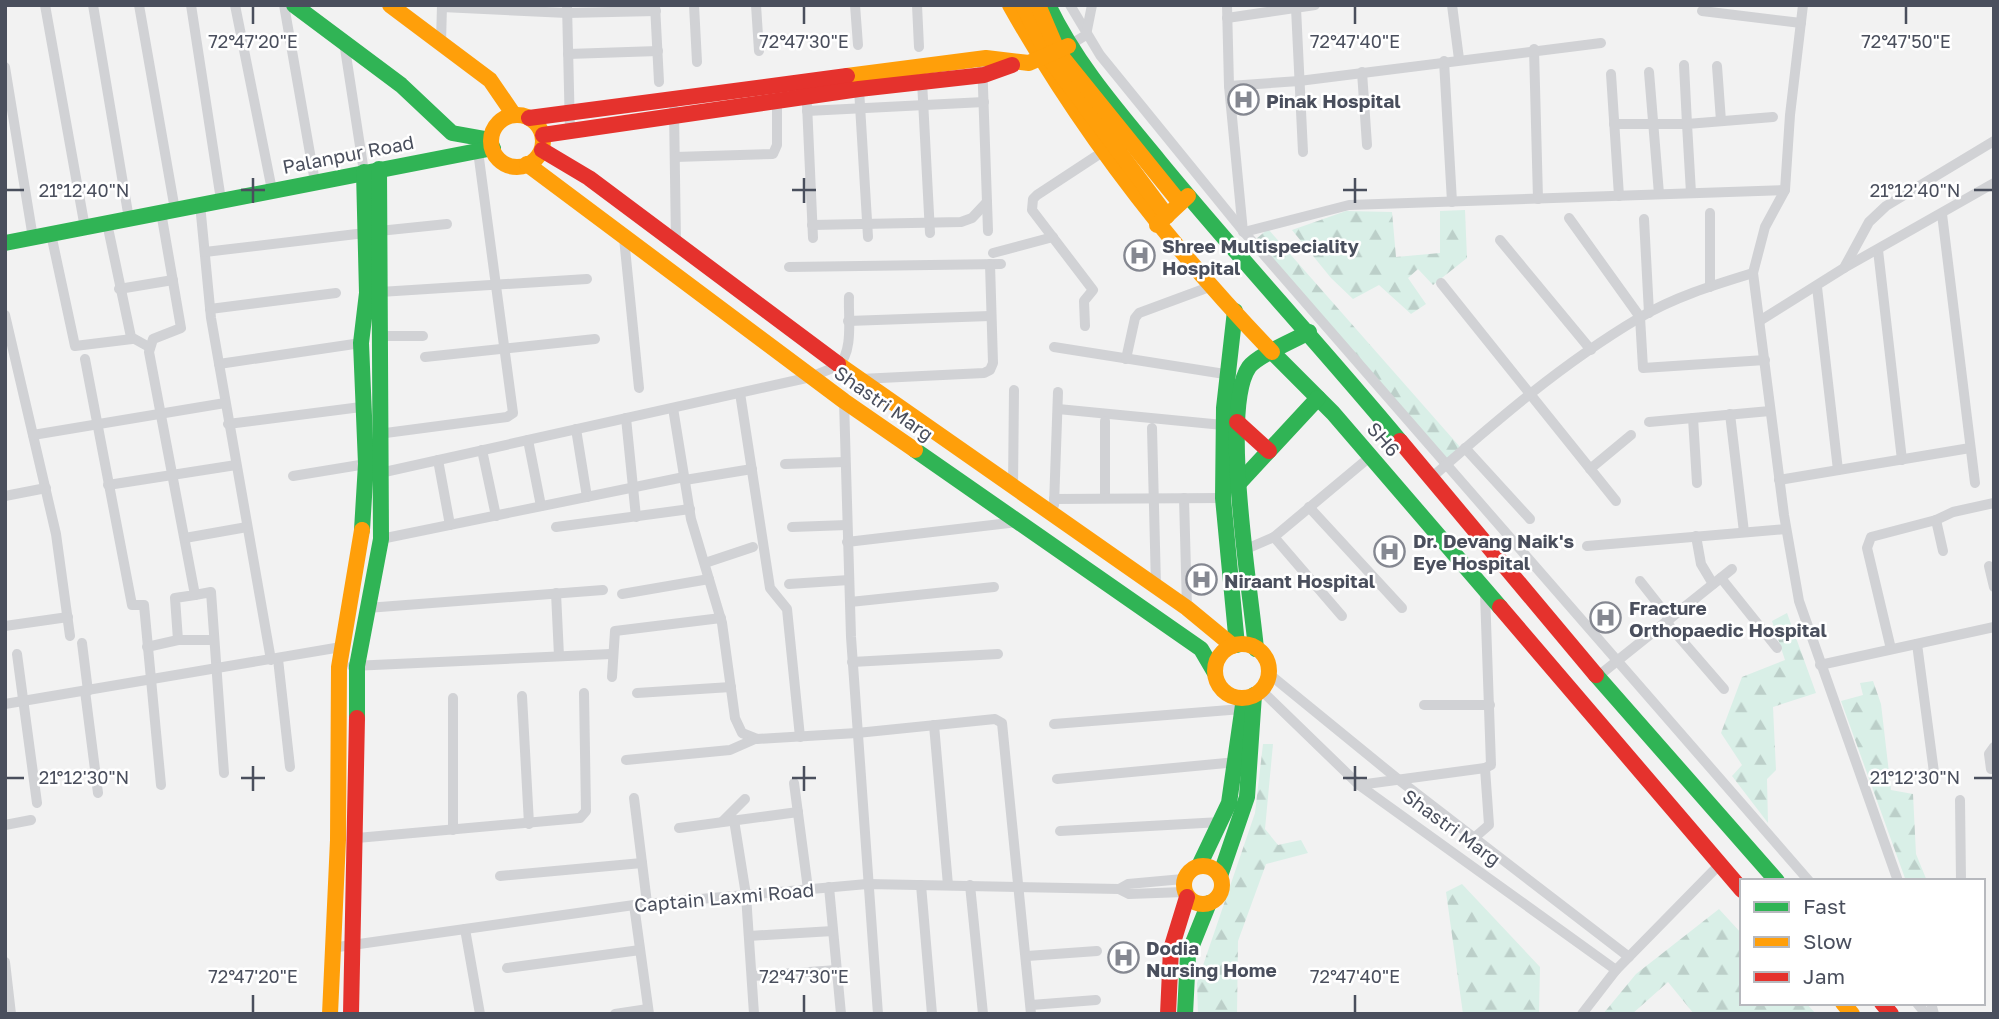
<svg xmlns="http://www.w3.org/2000/svg" width="1999" height="1019" font-family="'Golos Text',sans-serif">
	<style>
		.forest { fill: url(#forest-firs) }
		.lines { fill: none; stroke-linecap: round; stroke-linejoin: round }
		.street { stroke: #d1d2d5; stroke-width: 10 }
		.fast { stroke: #30b455; stroke-width: 16 }
		.slow { stroke: #ff9f0a; stroke-width: 16 }
		.jam { stroke: #e5322d; stroke-width: 16 }
		.ticks { fill: none; stroke: #4a4f5d; stroke-width: 2.5 }
		.labels { text-anchor: middle; dominant-baseline: central; stroke-width: 5; stroke-linejoin: round; paint-order: stroke }
		.poi-label { font-size: 19px; font-weight: bold; fill: #4a4f5d; stroke: #fff; text-anchor: start }
		.street-label { font-size: 19px; fill: #4a4f5d; stroke: #fff }
		.ticks-label { font-size: 18px; text-anchor: middle; fill: #4a4f5d; stroke: #fff; stroke-width: 5; stroke-linejoin: round; paint-order: stroke }
	</style>
	<defs>
		<pattern id="forest-firs" width="22" height="20" patternUnits="userSpaceOnUse" patternTransform="scale(1.75)"><rect width="22" height="20" fill="#d9efe7"/><path d="M5 1l3.5 6h-7zM16 11l3.5 6h-7z" fill="#bccfc9"/></pattern>
	</defs>
	<rect width="100%" height="100%" fill="#f2f2f2"/>
	<g class="forest">
		<path d="M1465,210l2,48 -34,27 -15,-16 -10,9 18,26 -15,10 -32,-29 -26,14 -22,-21 -39,-48 54,-19 46,1 4,45 44,-4v-42z"/>
		<path d="M1268,229l192,218 -14,13 -190,-221z"/>
		<path d="M1787,613l29,80 -43,14 3,63 -9,9 1,44 -36,-47 10,-11 -21,-32 21,-56 43,-17 -13,-39z"/>
		<path d="M1873,681l8,23 10,86 22,4 3,60 11,27h-21l-65,-180 22,-6 -3,-12z"/>
		<path d="M1263,744h10l-8,85 13,16 23,-5 7,13 -42,11 -28,77 -1,73h-39l-1,-31 58,-170z"/>
		<path d="M1462,884l78,83 -1,47h-76l-17,-122z"/>
		<path d="M1719,909l23,25v69h64l10,11h-122l-26,-32 -36,32h-29l33,-40z"/>
	</g>
	<g class="lines">
		<g class="street">
			<path d="M45,5l40,223"/>
			<path d="M93,5l36,214"/>
			<path d="M139,5l36,205"/>
			<path d="M191,5l30,195"/>
			<path d="M235,5l37,185"/>
			<path d="M284,5l31,177"/>
			<path d="M567,5l3,127"/>
			<path d="M655,5l4,77"/>
			<path d="M694,5l3,57"/>
			<path d="M756,5l3,46"/>
			<path d="M855,5l3,40"/>
			<path d="M917,5l2,42"/>
			<path d="M1070,5l30,50 144,177 565,649"/>
			<path d="M1227,5l2,81 14,146"/>
			<path d="M1452,5l7,54"/>
			<path d="M1803,5l-13,110 -5,75 -20,37 -12,46 31,242 15,86 99,280"/>
			<path d="M442,7l125,6 89,-2"/>
			<path d="M1296,8l7,144"/>
			<path d="M1702,11l99,12"/>
			<path d="M1227,18l88,-13"/>
			<path d="M344,42l20,130"/>
			<path d="M441,43l1,-38"/>
			<path d="M1068,46l18,-11 6,-30"/>
			<path d="M1534,49l4,150"/>
			<path d="M568,54l90,-3"/>
			<path d="M982,59l6,172"/>
			<path d="M1444,61l8,141"/>
			<path d="M1717,66l4,55"/>
			<path d="M5,67l28,171"/>
			<path d="M1362,72l5,73"/>
			<path d="M1649,72l10,122"/>
			<path d="M1611,74l8,122"/>
			<path d="M922,81l8,152"/>
			<path d="M1229,86l70,-5 302,-38"/>
			<path d="M859,89l9,148"/>
			<path d="M807,104l6,134"/>
			<path d="M674,110l2,133"/>
			<path d="M807,111l177,-9"/>
			<path d="M1614,124h73l-3,-59"/>
			<path d="M675,157l98,-3 4,-9v-44"/>
			<path d="M1691,193l-4,-69 86,-7"/>
			<path d="M200,204l11,114 60,342"/>
			<path d="M161,212l20,116 -28,11 -4,13 46,243 -20,3 3,42"/>
			<path d="M1710,213v74"/>
			<path d="M1942,214l33,269"/>
			<path d="M1569,218l71,99 3,51 122,-8"/>
			<path d="M1644,219l5,94"/>
			<path d="M107,223l24,114 18,10"/>
			<path d="M812,225l149,-3 11,-4 15,-16"/>
			<path d="M379,231l68,-7"/>
			<path d="M1244,232l105,-27 436,-15"/>
			<path d="M51,234l24,112 57,-7"/>
			<path d="M624,238l15,150"/>
			<path d="M1500,240l91,110"/>
			<path d="M1878,250l24,210"/>
			<path d="M205,252l160,-19"/>
			<path d="M993,253l60,-16"/>
			<path d="M789,267l212,-3"/>
			<path d="M1844,268l150,-85"/>
			<path d="M1441,283l175,218"/>
			<path d="M1817,287l21,183"/>
			<path d="M119,289l54,-9"/>
			<path d="M380,292l207,-13"/>
			<path d="M210,309l126,-16"/>
			<path d="M5,315l51,219 14,102"/>
			<path d="M1761,320l83,-52 25,-46 17,-16 108,-65"/>
			<path d="M848,321l142,-5"/>
			<path d="M1085,326l-1,-25 9,-11 -61,-80 1,-11 4,-4 67,-44"/>
			<path d="M380,336h43"/>
			<path d="M1054,347l177,28"/>
			<path d="M425,357l170,-18"/>
			<path d="M85,359l47,246h12l17,180"/>
			<path d="M1126,359l9,-41 4,-5 73,-27"/>
			<path d="M219,364l142,-21"/>
			<path d="M860,379l124,-6 6,-3 3,-7 -3,-99"/>
			<path d="M740,393l30,195 17,21 13,128"/>
			<path d="M844,401l7,236 27,377"/>
			<path d="M673,408l18,111 31,104 13,95 7,15 15,6 100,-6 138,-14 7,4 29,291"/>
			<path d="M1058,409l165,16"/>
			<path d="M1730,414l14,118"/>
			<path d="M626,418l10,99"/>
			<path d="M1693,418l4,65"/>
			<path d="M1105,421v77"/>
			<path d="M1649,422l121,-11"/>
			<path d="M228,424l133,-17"/>
			<path d="M1152,428l4,158"/>
			<path d="M576,429l11,68"/>
			<path d="M378,434l129,-17 6,-4 -35,-262"/>
			<path d="M33,435l192,-32"/>
			<path d="M528,440l13,66"/>
			<path d="M1465,448l65,71"/>
			<path d="M482,450l14,66"/>
			<path d="M438,460l12,65"/>
			<path d="M785,464l60,-2"/>
			<path d="M1590,469l41,-34"/>
			<path d="M380,473l431,-96c8,-4 19,-7 27,-12 16,-12 10,-50 11,-68"/>
			<path d="M293,476l73,-12"/>
			<path d="M1431,478c66,-58 132,-115 208,-160 35,-21 75,-33 114,-45"/>
			<path d="M685,480l67,-11"/>
			<path d="M1779,480l191,-32"/>
			<path d="M108,485l128,-20"/>
			<path d="M1013,487l1,-97"/>
			<path d="M5,496l41,-8"/>
			<path d="M1184,498l3,110"/>
			<path d="M1054,499l169,-1"/>
			<path d="M1054,505l4,-113"/>
			<path d="M1309,507l93,101"/>
			<path d="M1936,520l7,31"/>
			<path d="M556,527l134,-18"/>
			<path d="M792,527l55,-2"/>
			<path d="M1696,536l5,28 12,20"/>
			<path d="M1274,537l68,79"/>
			<path d="M185,538l62,-11"/>
			<path d="M381,539l303,-62"/>
			<path d="M847,542l171,-20"/>
			<path d="M1587,546l199,-17"/>
			<path d="M1244,550l30,-13 97,-81"/>
			<path d="M705,563l48,-16"/>
			<path d="M1989,566l5,21"/>
			<path d="M1721,578l56,70"/>
			<path d="M1640,581l30,38"/>
			<path d="M789,584l60,-4"/>
			<path d="M556,593l3,63"/>
			<path d="M622,594l87,-15"/>
			<path d="M195,595l16,-3 13,181"/>
			<path d="M850,602l144,-15"/>
			<path d="M367,608l236,-18"/>
			<path d="M1666,622l58,67"/>
			<path d="M5,626l63,-9"/>
			<path d="M82,643l6,48"/>
			<path d="M1917,644l18,136"/>
			<path d="M147,647l31,-7h35"/>
			<path d="M1891,649l-24,-101 4,-11 65,-17 17,-8 41,-9"/>
			<path d="M17,654l20,149"/>
			<path d="M278,659l12,108"/>
			<path d="M852,662l146,-8"/>
			<path d="M1820,665l174,-38"/>
			<path d="M352,666l259,-12"/>
			<path d="M1269,674l130,106 230,177"/>
			<path d="M612,677l3,-46 106,-13"/>
			<path d="M1597,677l135,-108"/>
			<path d="M1261,690l98,95 257,185"/>
			<path d="M85,691l13,102"/>
			<path d="M637,693l94,-6"/>
			<path d="M522,696l7,128"/>
			<path d="M5,704l336,-57"/>
			<path d="M1424,705h66"/>
			<path d="M1054,724l188,-15"/>
			<path d="M934,725l14,160"/>
			<path d="M626,760l104,-10 25,-11"/>
			<path d="M1991,769l-2,-15 5,-7"/>
			<path d="M1057,779l180,-17"/>
			<path d="M794,783l14,106"/>
			<path d="M1359,785l126,-17 6,-3 -6,-172"/>
			<path d="M634,798l13,105"/>
			<path d="M1960,800l1,81"/>
			<path d="M734,820l12,75 8,119"/>
			<path d="M722,822l23,-23"/>
			<path d="M5,825l26,-5"/>
			<path d="M679,828l119,-16"/>
			<path d="M453,830v-132"/>
			<path d="M1060,831l161,-9"/>
			<path d="M357,838l223,-20 6,-7 -2,-118"/>
			<path d="M1474,838l15,-13 -4,-57"/>
			<path d="M500,876l142,-13"/>
			<path d="M921,885l11,129"/>
			<path d="M970,885l13,129"/>
			<path d="M829,887l12,127"/>
			<path d="M1119,889l9,-5 55,-5"/>
			<path d="M634,905l15,109"/>
			<path d="M465,929l15,85"/>
			<path d="M749,936l84,-5"/>
			<path d="M331,948l303,-43 233,-21 252,5 10,5 55,-2"/>
			<path d="M1027,956l70,-5"/>
			<path d="M5,962l6,52"/>
			<path d="M507,968l133,-18"/>
			<path d="M752,976l85,-6"/>
			<path d="M1917,1003l9,11"/>
			<path d="M1931,1003l3,11"/>
			<path d="M1031,1005l65,-5"/>
			<path d="M615,1014l33,-5"/>
			<path d="M1582,1014l34,-44 103,-105"/>
		</g>
		<g class="fast">
			<path d="M294,5l107,80 51,48 39,7"/>
			<path d="M1048,5c29,60 69,105 111,156 78,95 162,185 241,280"/>
			<path d="M5,243l488,-95"/>
			<path d="M1235,311l-11,97 -1,90 14,147"/>
			<path d="M1272,352l61,61 167,194"/>
			<path d="M915,450l286,199 14,24"/>
			<path d="M1240,482l78,-84"/>
			<path d="M362,530l4,-66 -5,-121 6,-50 -3,-121"/>
			<path d="M1256,649c-5,-56 -36,-240 -7,-282 9,-12 46,-27 60,-35"/>
			<path d="M1596,675l181,206"/>
			<path d="M357,718v-52l24,-127 -2,-370"/>
			<path d="M1199,866l30,-63 15,-105"/>
			<path d="M1220,876l27,-79 7,-102"/>
			<path d="M1185,1014l3,-59 21,-52"/>
		</g>
		<g class="slow">
			<path d="M390,5l100,75 24,35"/>
			<path d="M1010,5c72,128 160,241 262,347"/>
			<path d="M1023,5l26,53 118,158"/>
			<path d="M1038,5l20,47 122,151"/>
			<path d="M847,76l139,-18 43,5 39,-17"/>
			<circle cx="517" cy="141" r="26"/>
			<path d="M527,164l317,237 71,49"/>
			<path d="M1157,225l31,-29"/>
			<path d="M838,364l349,244 46,38"/>
			<circle cx="1242" cy="671" r="27"/>
			<circle cx="1203" cy="885" r="19"/>
			<path d="M1843,1003l9,11"/>
			<path d="M330,1014l8,-174 1,-173 23,-137"/>
		</g>
		<g class="jam">
			<path d="M529,118l318,-42"/>
			<path d="M543,135l316,-46 125,-14 28,-10"/>
			<path d="M542,150l47,28 249,186"/>
			<path d="M1237,422l32,29"/>
			<path d="M1400,441l196,234"/>
			<path d="M1500,607l242,283"/>
			<path d="M1882,1003l9,11"/>
			<path d="M351,1014l6,-296"/>
			<path d="M1168,1014l3,-65 16,-52"/>
		</g>
	</g>
	<path class="ticks" d="M253,7v17M804,7v17M1355,7v17M1906,7v17M253,178v25M804,178v25M1355,178v25M7,190h17M241,190h24M792,190h24M1343,190h24M1974,190h18M253,766v25M804,766v25M1355,766v25M7,778h17M241,778h24M792,778h24M1343,778h24M1974,778h18M253,995v17M804,995v17M1355,995v17"/>
	<defs>
		<symbol id="hospital-ring" viewBox="-11 -11 22 22"><circle r="9.5" fill="#fff" stroke="#858891" stroke-width="1.5"/><path d="M-5-5h3v3.5h4V-5h3V5h-3V1.5h-4V5h-3Z" fill="#858891"/></symbol>
	</defs>
	<g fill-rule="evenodd">
		<use href="#hospital-ring" x="1226" y="82" width="35" height="35"/>
		<use href="#hospital-ring" x="1122" y="238" width="35" height="35"/>
		<use href="#hospital-ring" x="1372" y="534" width="35" height="35"/>
		<use href="#hospital-ring" x="1184" y="562" width="35" height="35"/>
		<use href="#hospital-ring" x="1588" y="600" width="35" height="35"/>
		<use href="#hospital-ring" x="1106" y="940" width="35" height="35"/>
	</g>
	<g class="labels">
		<g class="poi-label">
			<text x="1266" y="100">Pinak Hospital</text>
			<text x="1162" y="245">Shree Multispeciality<tspan x="1162" dy="22">Hospital</tspan></text>
			<text x="1413" y="540">Dr. Devang Naik's<tspan x="1413" dy="22">Eye Hospital</tspan></text>
			<text x="1224" y="580">Niraant Hospital</text>
			<text x="1629" y="607">Fracture<tspan x="1629" dy="22">Orthopaedic Hospital</tspan></text>
			<text x="1146" y="947">Dodia<tspan x="1146" dy="22">Nursing Home</tspan></text>
		</g>
		<g class="street-label">
			<text transform="translate(348 154) rotate(-11)">Palanpur Road</text>
			<text transform="translate(884 403) rotate(35)">Shastri Marg</text>
			<text transform="translate(1384 439) rotate(49)">SH6</text>
			<text transform="translate(1452 827) rotate(36)">Shastri Marg</text>
			<text transform="translate(724 897) rotate(-5)">Captain Laxmi Road</text>
		</g>
	</g>
	<g class="ticks-label">
		<text x="253" y="48">72°47'20"E</text>
		<text x="804" y="48">72°47'30"E</text>
		<text x="1355" y="48">72°47'40"E</text>
		<text x="1906" y="48">72°47'50"E</text>
		<text x="84" y="197">21°12'40"N</text>
		<text x="1915" y="197">21°12'40"N</text>
		<text x="84" y="784">21°12'30"N</text>
		<text x="1915" y="784">21°12'30"N</text>
		<text x="253" y="983">72°47'20"E</text>
		<text x="804" y="983">72°47'30"E</text>
		<text x="1355" y="983">72°47'40"E</text>
	</g>
	<rect width="1999" height="1019" fill="none" stroke="#4a4f5d" stroke-width="14"/>
	<rect x="1740" y="879" width="245" height="126" fill="#ffffff" stroke="#b7b9be" stroke-width="2"/>
	<rect x="1754" y="902" width="35" height="10" fill="#30b455" stroke="#b7b9be" stroke-width="2"/>
	<text x="1803" y="914" font-size="21" fill="#4a4f5d">Fast</text>
	<rect x="1754" y="937" width="35" height="10" fill="#ff9f0a" stroke="#b7b9be" stroke-width="2"/>
	<text x="1803" y="949" font-size="21" fill="#4a4f5d">Slow</text>
	<rect x="1754" y="972" width="35" height="10" fill="#e5322d" stroke="#b7b9be" stroke-width="2"/>
	<text x="1803" y="984" font-size="21" fill="#4a4f5d">Jam</text>
</svg>
